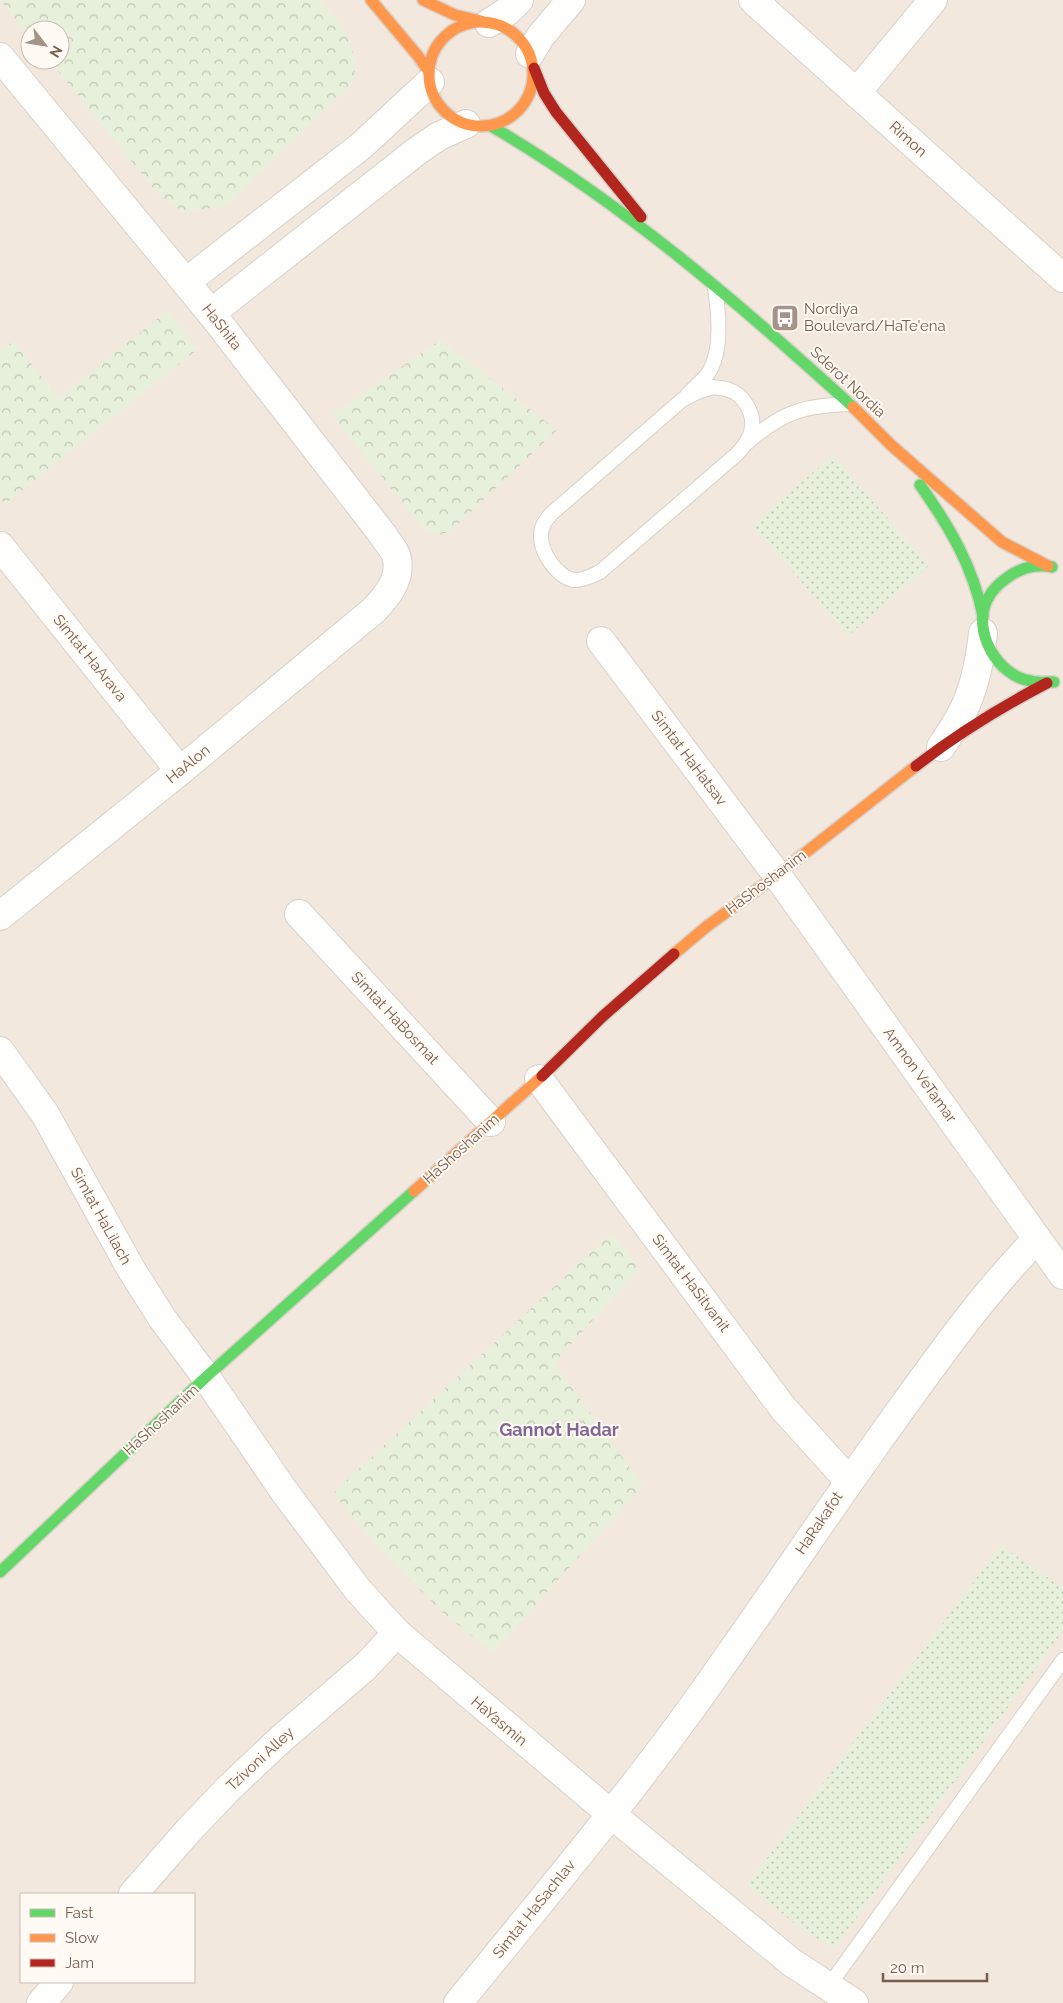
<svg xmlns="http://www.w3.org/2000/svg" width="1063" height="2003" font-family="Raleway,sans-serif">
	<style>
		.residential { fill: #f2e8de; fill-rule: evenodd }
		.grass { fill: url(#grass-dots) }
		.park { fill: url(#park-crowns) }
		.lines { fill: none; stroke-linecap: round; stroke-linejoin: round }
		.lane-casing { stroke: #d7d1cb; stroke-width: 16 }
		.street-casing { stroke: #d7d1cb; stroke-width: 30 }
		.fast-casing { stroke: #d9d2cb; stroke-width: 14 }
		.slow-casing { stroke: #d9d2cb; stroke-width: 14 }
		.jam-casing { stroke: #d9d2cb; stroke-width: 14 }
		.lane { stroke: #fefefd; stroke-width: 14 }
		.street { stroke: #fefefd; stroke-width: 28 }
		.fast { stroke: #63d668; stroke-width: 11 }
		.slow { stroke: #ff974d; stroke-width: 11 }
		.jam { stroke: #b3261e; stroke-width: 11 }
		.labels { text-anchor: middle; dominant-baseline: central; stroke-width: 4; stroke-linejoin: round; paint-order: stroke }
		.street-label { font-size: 15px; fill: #7a5c4d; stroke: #fffaf3 }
		.poi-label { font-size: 15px; fill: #7a5c4d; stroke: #fffaf3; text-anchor: start }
		.quarter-label { font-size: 18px; font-weight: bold; fill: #846695; stroke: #fffaf3 }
	</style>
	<defs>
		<pattern id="grass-dots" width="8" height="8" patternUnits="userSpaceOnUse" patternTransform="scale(1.25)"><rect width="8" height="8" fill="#e7f0db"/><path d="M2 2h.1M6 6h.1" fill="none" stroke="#c0c6b4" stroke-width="1.8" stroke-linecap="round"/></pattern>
		<pattern id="park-crowns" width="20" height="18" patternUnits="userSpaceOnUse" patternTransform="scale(1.25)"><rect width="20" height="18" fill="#e7f0db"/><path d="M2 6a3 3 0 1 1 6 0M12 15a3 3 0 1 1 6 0" fill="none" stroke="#c0c6b4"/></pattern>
	</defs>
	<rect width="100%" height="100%" fill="#f9f5f0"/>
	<path class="residential" d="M0,0h1063v2003h-1063zM30,30h30v30h-30zM21,1894h173v88h-173z"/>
	<g class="grass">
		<path d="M833,455l96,111 -81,70 -96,-111z"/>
		<path d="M1001,1545l62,43v43l-228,317 -31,-17 -57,-46z"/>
	</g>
	<g class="park">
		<path d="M0,0h321l24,31 11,31 -3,21 -127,123 -43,6 -25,-18 -109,-134h11v-30h-30v7z"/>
		<path d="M167,311l31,38 -193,155 -5,-6v-146l13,-11 46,57z"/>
		<path d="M440,340l117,90 -106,101 -13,4 -15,-7 -91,-113z"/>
		<path d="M612,1233l27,36 -85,94 89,123 -151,167 -53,-44 -56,-56 -50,-60z"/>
	</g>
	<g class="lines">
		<defs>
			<g id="lane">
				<path d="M713,387c5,1 11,1 16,3 14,4 25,23 23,37 -1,11 -8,19 -15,27l-137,118c-7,3 -17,9 -26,8 -17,-3 -34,-28 -33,-45 0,-9 5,-15 10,-21l131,-114 15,-8z"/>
				<path d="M687,395c7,-7 14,-13 20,-20 16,-22 12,-61 8,-86"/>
				<path d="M748,442c35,-30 54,-36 100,-38"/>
				<path d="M828,1987l235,-327"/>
			</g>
			<g id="street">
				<path d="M753,0l310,278"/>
				<path d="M489,23l19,-12 11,-11"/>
				<path d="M530,54l10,-17 31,-37"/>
				<path d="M0,57l211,256 172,222c4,7 13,16 14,24 4,21 -10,37 -23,51l-194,161 -180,145"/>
				<path d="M857,92l76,-92"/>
				<path d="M186,282l175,-136 69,-64"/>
				<path d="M211,313l206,-162 22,-15 27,-12"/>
				<path d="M0,546l180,225"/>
				<path d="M601,641l176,234 286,400"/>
				<path d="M941,747c7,-11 15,-22 21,-34 13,-25 18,-52 21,-80"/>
				<path d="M299,914l192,208"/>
				<path d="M0,1051l45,63 86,155 31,49 44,59 78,114 74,99 39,43 214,181 180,148 63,41"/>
				<path d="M539,1079l244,329 66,73"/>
				<path d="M133,1894l56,-64 38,-40 54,-51 84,-72 32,-34"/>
				<path d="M41,2003l18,-21"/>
				<path d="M458,2003c86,-106 175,-211 253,-322 66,-93 129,-188 196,-280 41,-57 81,-112 130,-162"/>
			</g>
			<g id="fast">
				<path d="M491,126c132,77 250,179 362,281"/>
				<path d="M920,485c29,41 53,81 63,131"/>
				<path d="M1052,567c-14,-3 -28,0 -41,8 -10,7 -18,13 -24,25 -15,31 10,76 44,81 7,2 16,1 23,1"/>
				<path d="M0,1572l206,-195 208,-186"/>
			</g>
			<g id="slow">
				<path d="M371,0l47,56 11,16"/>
				<path d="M423,0l32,15 26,6"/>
				<circle cx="481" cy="74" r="52"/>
				<path d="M853,407l38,38 111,97 46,24"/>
				<path d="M674,954l32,-27 71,-52 139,-109"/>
				<path d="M414,1191l128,-115"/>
			</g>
			<g id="jam">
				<path d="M534,68l10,25 12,19 85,105"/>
				<path d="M916,766c41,-32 85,-59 131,-83"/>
				<path d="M542,1076l60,-59 72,-63"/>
			</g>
		</defs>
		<use href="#lane" class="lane-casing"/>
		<use href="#street" class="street-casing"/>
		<use href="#fast" class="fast-casing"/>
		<use href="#slow" class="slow-casing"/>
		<use href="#jam" class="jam-casing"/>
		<use href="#lane" class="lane"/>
		<use href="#street" class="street"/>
		<use href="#fast" class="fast"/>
		<use href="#slow" class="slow"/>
		<use href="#jam" class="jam"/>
	</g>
	<defs>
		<symbol id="bus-square" viewBox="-11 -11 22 22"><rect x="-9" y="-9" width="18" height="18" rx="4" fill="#a69286" stroke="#fffaf3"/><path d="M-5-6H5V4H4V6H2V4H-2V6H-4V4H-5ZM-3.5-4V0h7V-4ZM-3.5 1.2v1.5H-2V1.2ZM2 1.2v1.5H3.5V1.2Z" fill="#fff"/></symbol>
	</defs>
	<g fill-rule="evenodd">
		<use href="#bus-square" x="769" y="302" width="32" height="32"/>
	</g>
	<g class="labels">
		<g class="street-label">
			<text transform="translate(908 139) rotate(42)">Rimon</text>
			<text transform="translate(222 327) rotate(52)">HaShita</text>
			<text transform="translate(848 382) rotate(43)">Sderot Nordia</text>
			<text transform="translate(90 658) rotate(51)">Simtat HaArava</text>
			<text transform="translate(689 758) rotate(53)">Simtat HaHatsav</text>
			<text transform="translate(188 764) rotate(-39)">HaAlon</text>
			<text transform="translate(766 882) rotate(-37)">HaShoshanim</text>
			<text transform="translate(395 1018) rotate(47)">Simtat HaBosmat</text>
			<text transform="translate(920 1075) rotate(54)">Amnon VeTamar</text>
			<text transform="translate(461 1149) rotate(-42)">HaShoshanim</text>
			<text transform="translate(101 1216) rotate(61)">Simtat HaLilach</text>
			<text transform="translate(691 1283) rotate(53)">Simtat HaSitvanit</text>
			<text transform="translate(161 1420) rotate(-43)">HaShoshanim</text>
			<text transform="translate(819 1523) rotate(-56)">HaRakafot</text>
			<text transform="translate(499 1721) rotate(40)">HaYasmin</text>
			<text transform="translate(260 1759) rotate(-43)">Tzivoni Alley</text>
			<text transform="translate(534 1909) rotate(-51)">Simtat HaSachlav</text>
		</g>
		<g class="poi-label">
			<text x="804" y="309">Nordiya<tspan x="804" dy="17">Boulevard/HaTe'ena</tspan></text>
		</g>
		<g class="quarter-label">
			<text x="559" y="1429">Gannot Hadar</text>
		</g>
	</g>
	<rect x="20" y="1893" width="175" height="90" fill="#fffaf3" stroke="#cabbb1"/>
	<rect x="30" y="1909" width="25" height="8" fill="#63d668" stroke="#cabbb1"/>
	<text x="65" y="1918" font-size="15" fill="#7a5c4d">Fast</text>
	<rect x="30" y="1934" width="25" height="8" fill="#ff974d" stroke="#cabbb1"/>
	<text x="65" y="1943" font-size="15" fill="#7a5c4d">Slow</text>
	<rect x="30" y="1959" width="25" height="8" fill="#b3261e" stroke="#cabbb1"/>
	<text x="65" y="1968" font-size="15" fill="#7a5c4d">Jam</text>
	<g transform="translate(45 45) rotate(121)"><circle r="24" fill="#fffaf3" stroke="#cabbb1"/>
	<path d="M0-4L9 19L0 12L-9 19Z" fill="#a69286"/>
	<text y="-8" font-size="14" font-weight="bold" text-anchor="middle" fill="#7a5c4d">N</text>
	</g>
	<path d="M883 1973v8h104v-8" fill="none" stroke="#7a5c4d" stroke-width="2.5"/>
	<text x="890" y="1973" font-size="15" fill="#7a5c4d" stroke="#fffaf3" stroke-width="4" paint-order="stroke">20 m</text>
</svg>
